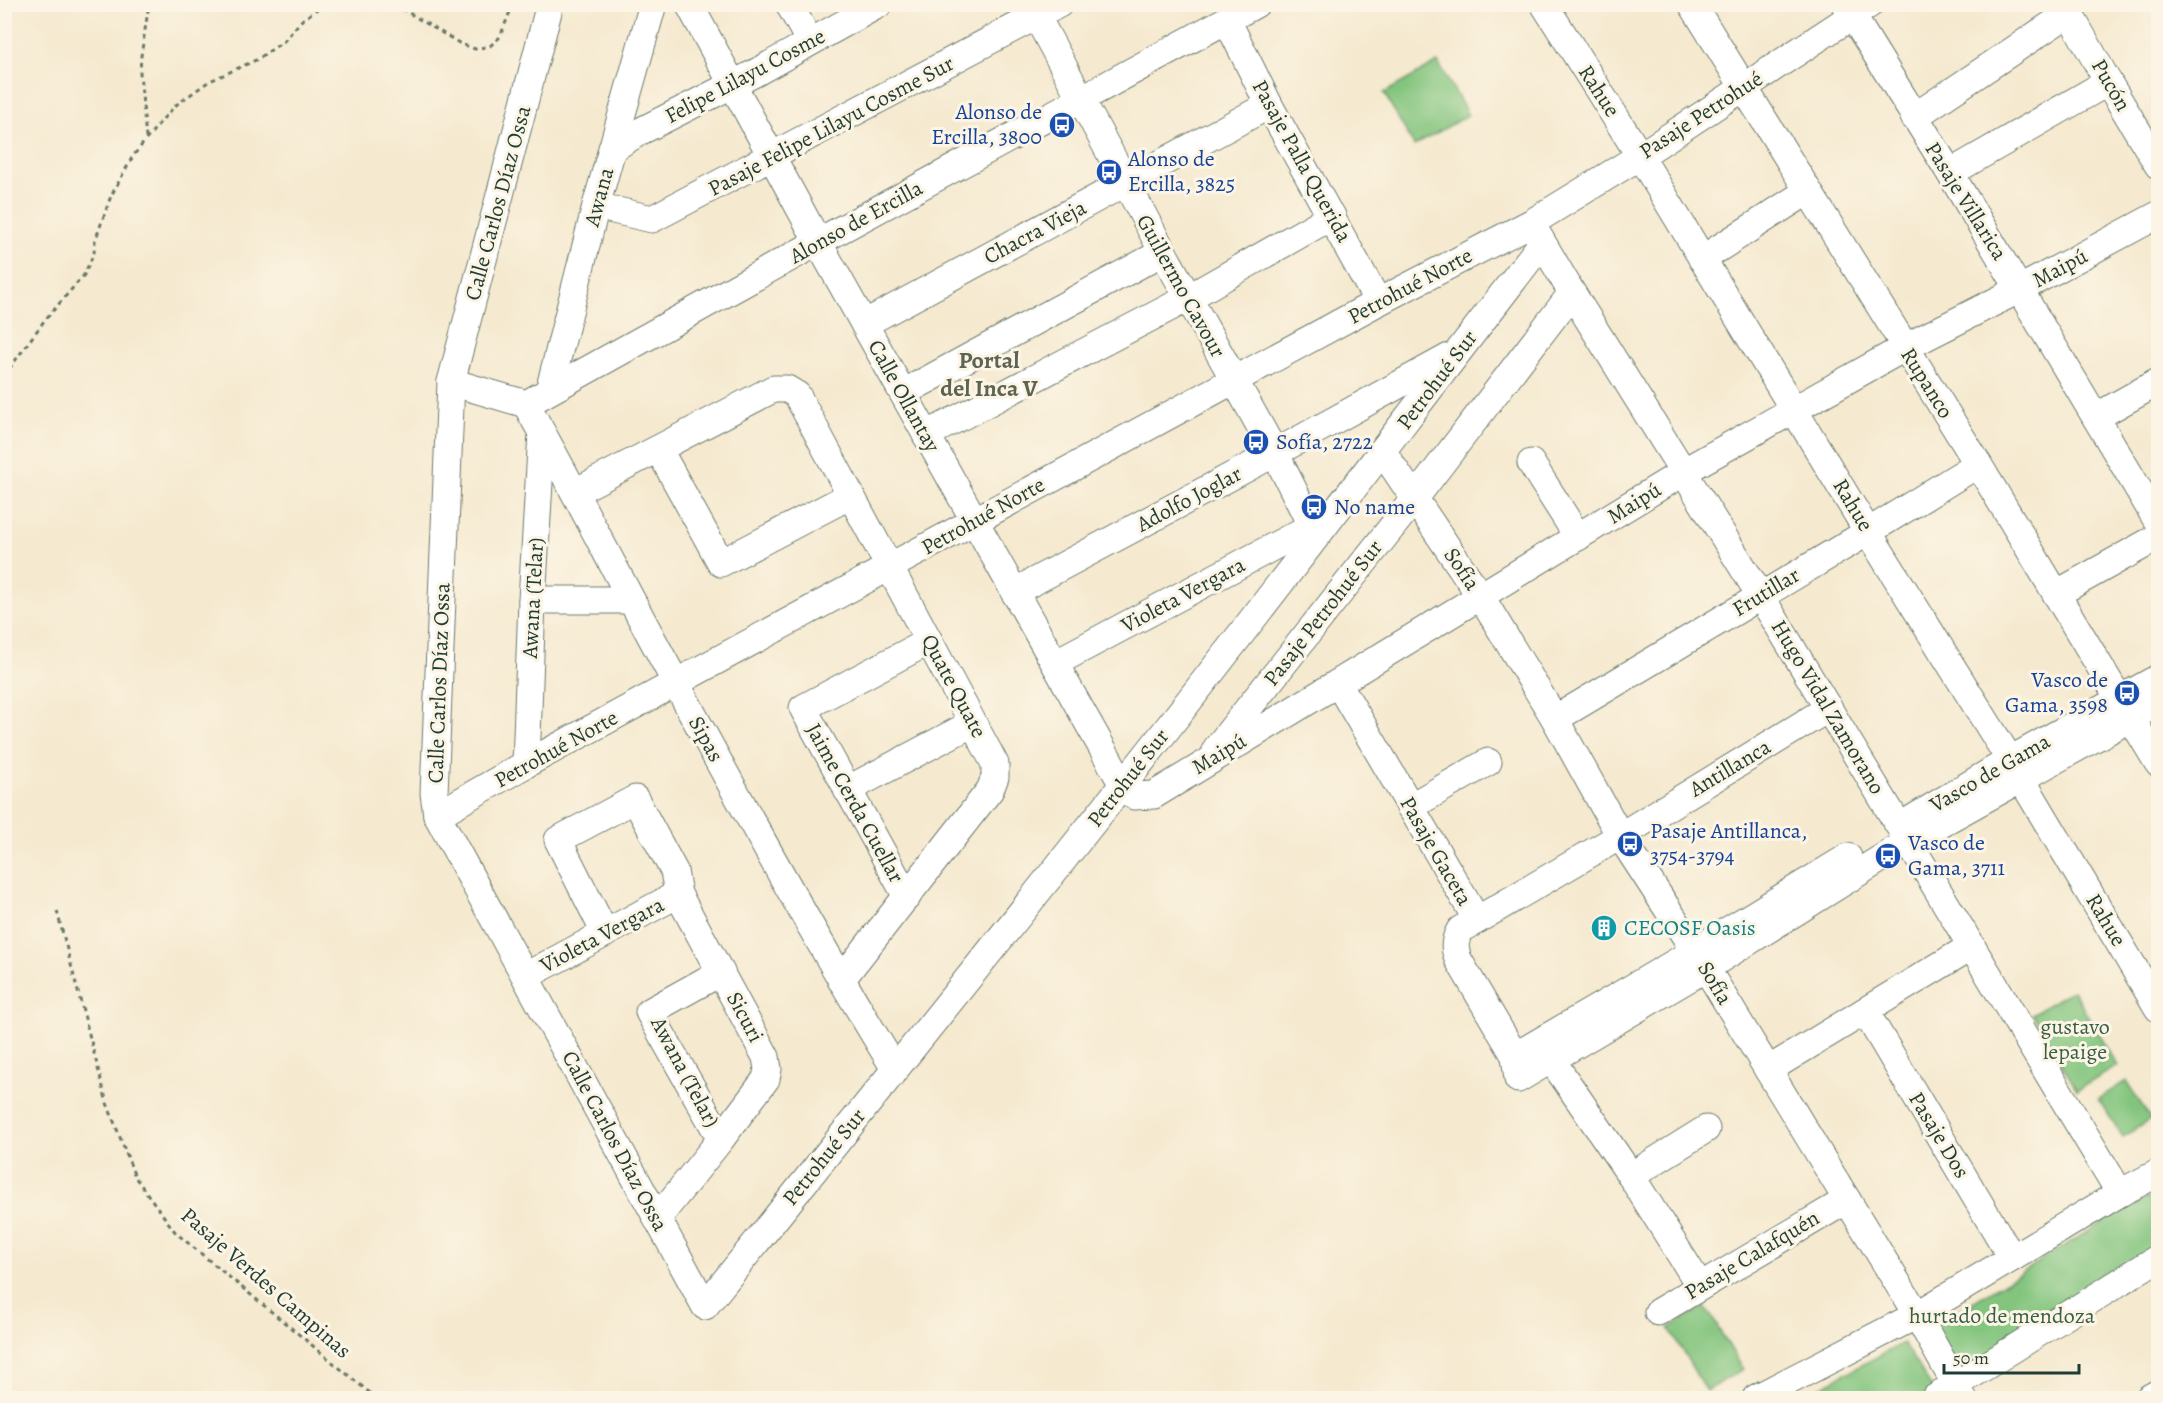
<svg xmlns="http://www.w3.org/2000/svg" width="2163" height="1403" font-family="Alegreya,serif">
	<style>
		.green { fill: #83c57e; stroke: #518159; stroke-width: 1.5 }
		.lines { fill: none; stroke-linecap: round; stroke-linejoin: round }
		.minor-casing { stroke: #6a796a; stroke-width: 29 }
		.path { stroke: #6a796a; stroke-width: 3; stroke-dasharray: 4.5 4.5; stroke-linecap: butt }
		.minor { stroke: #fff; stroke-width: 27 }
		.labels { text-anchor: middle; dominant-baseline: central; stroke-width: 6; stroke-linejoin: round; paint-order: stroke }
		.street-label { font-size: 22px; fill: #1f3d34; stroke: #fcf5e5 }
		.transit-label { font-size: 22px; fill: #164399; stroke: #fcf5e5; text-anchor: start }
		.culture-label { font-size: 22px; fill: #0d838f; stroke: #fcf5e5; text-anchor: start }
		.park-label { font-size: 22px; fill: #385f46; stroke: #fcf5e5 }
		.neighbourhood-label { font-size: 24px; font-weight: bold; fill: #5d6452; stroke: #fcf5e5 }
	</style>
	<rect width="100%" height="100%" fill="#fcf5e5"/>
	<filter id="ink" filterUnits="userSpaceOnUse"><feTurbulence type="fractalNoise" baseFrequency=".0167" numOctaves="2"/><feDisplacementMap in="SourceGraphic" scale="12" xChannelSelector="R" yChannelSelector="G"/><feConvolveMatrix kernelMatrix="1 2 1 2 8 2 1 2 1" color-interpolation-filters="sRGB"/></filter>
	<filter id="wash" filterUnits="userSpaceOnUse"><feTurbulence type="fractalNoise" baseFrequency=".008" numOctaves="4" result="noise"/><feDisplacementMap in="SourceGraphic" scale="24" xChannelSelector="R" yChannelSelector="G"/><feGaussianBlur stdDeviation="1.35" result="paint"/><feColorMatrix in="noise" values="0 0 0 0 0 0 0 0 0 0 0 0 0 0 0 0 0 1.4 0 .05"/><feComposite in="paint" operator="in"/></filter>
	<g filter="url(#wash)">
		<rect width="100%" height="100%" fill="#f5e9cf"/>
		<g class="green">
			<path d="M1438,62l30,53 -54,31 -30,-53z"/>
			<path d="M2073,990l45,76 -41,24 -45,-76z"/>
			<path d="M2126,1081l25,38 -28,18 -25,-38z"/>
			<path d="M2158,1194v58l-196,122 -30,-47 194,-119z"/>
			<path d="M1705,1306l38,63 -37,22 -37,-63z"/>
			<path d="M1903,1343l31,48 -12,7h-122z"/>
		</g>
	</g>
	<g filter="url(#ink)">
		<g class="lines">
			<defs>
				<g id="minor">
					<path d="M550,4l-99,378 -17,411 3,22 268,491c139,-174 279,-346 417,-520 142,-179 280,-362 420,-543"/>
					<path d="M689,4l129,238 305,543 11,11 20,-1 543,-331 207,-116 116,-59 138,-74"/>
					<path d="M789,4l21,38"/>
					<path d="M1030,4l133,248 112,201 41,82"/>
					<path d="M1544,4l96,152 228,376 142,228 148,248"/>
					<path d="M1692,4l286,460 180,299"/>
					<path d="M1845,4l105,169 208,349"/>
					<path d="M2064,4l44,78 50,83"/>
					<path d="M1227,20l42,85 109,197"/>
					<path d="M1914,117l155,-104"/>
					<path d="M612,149l27,-17 116,-59 124,-69"/>
					<path d="M1950,173l158,-91"/>
					<path d="M596,206l56,13 407,-215"/>
					<path d="M1535,230l37,63 188,302 360,598"/>
					<path d="M1702,259l106,-68"/>
					<path d="M864,324l405,-219"/>
					<path d="M451,382l75,22 292,-162 438,-238"/>
					<path d="M549,391l47,-185 57,-202"/>
					<path d="M903,393l260,-141"/>
					<path d="M526,404c52,92 99,186 150,279 70,130 142,260 219,386"/>
					<path d="M2096,417l62,-35"/>
					<path d="M926,435l262,-137 144,-82"/>
					<path d="M659,450l62,113 130,-68"/>
					<path d="M1383,452l98,145 74,122 65,117 86,132 211,347 46,83"/>
					<path d="M1531,463l47,74"/>
					<path d="M575,492l198,-103h14l10,6 198,369v13l-5,13 -149,190"/>
					<path d="M1014,592l261,-139 174,-96"/>
					<path d="M2056,594l102,-57"/>
					<path d="M532,600h99"/>
					<path d="M1055,663l257,-137"/>
					<path d="M1338,683l139,237"/>
					<path d="M1829,708l-209,128 -160,94c-6,11 -6,18 -2,29l57,97 3,23 188,-111 203,-127 249,-138"/>
					<path d="M1555,719l313,-187 110,-68"/>
					<path d="M1216,749l199,-251 157,-205"/>
					<path d="M526,764l6,-164 10,-167"/>
					<path d="M847,790l126,-67"/>
					<path d="M1410,807l78,-45"/>
					<path d="M437,815l89,-51 852,-462 153,-79 109,-67 230,-152"/>
					<path d="M1912,819l98,-59 148,-82"/>
					<path d="M907,897l-104,-189 126,-67"/>
					<path d="M605,933l-47,-93 77,-41 39,72 4,23 88,163 2,12 -2,10 -45,60 -64,80"/>
					<path d="M526,976l152,-82"/>
					<path d="M1865,1011l147,247"/>
					<path d="M1515,1056l163,-95 170,-104"/>
					<path d="M1551,1059l80,117 69,110"/>
					<path d="M1768,1070l204,-124"/>
					<path d="M721,1139l-72,-127 72,-40"/>
					<path d="M1631,1176l75,-47"/>
					<path d="M1658,1312l189,-112"/>
					<path d="M1756,1398l161,-83 203,-122 38,-20"/>
					<path d="M1935,1398l223,-140"/>
					<path d="M2149,1398l9,-5"/>
				</g>
			</defs>
			<use href="#minor" class="minor-casing"/>
			<g class="path">
				<path d="M394,4l65,39 16,6 15,-3 10,-9 13,-33"/>
				<path d="M146,138l-6,-65 1,-17 8,-52"/>
				<path d="M4,376l40,-55 40,-46 10,-22 1,-12 16,-45 22,-40 28,-35 15,-16 32,-23 50,-23 26,-18 18,-21 22,-16"/>
				<path d="M57,911l50,192 28,74 41,56 200,165"/>
			</g>
			<use href="#minor" class="minor"/>
		</g>
	</g>
	<defs>
		<symbol id="bus-disc" viewBox="-11 -11 22 22"><circle r="9.5" fill="#1a4fb4" stroke="#fcf5e5"/><path d="M-5-6H5V4H4V6H2V4H-2V6H-4V4H-5ZM-3.5-4V0h7V-4ZM-3.5 1.2v1.5H-2V1.2ZM2 1.2v1.5H3.5V1.2Z" fill="#fff"/></symbol>
		<symbol id="building-disc" viewBox="-11 -11 22 22"><circle r="9.5" fill="#0f9aa8" stroke="#fcf5e5"/><path d="M-4-6H4V6H1V3H-1V6H-4ZM-2.5-4.3h1.7v1.8h-1.7ZM.8-4.3h1.7v1.8H.8ZM-2.5-1h1.7V.8h-1.7ZM.8-1h1.7V.8H.8Z" fill="#fff"/></symbol>
	</defs>
	<g fill-rule="evenodd">
		<use href="#bus-disc" x="1047" y="110" width="30" height="30"/>
		<use href="#bus-disc" x="1094" y="157" width="30" height="30"/>
		<use href="#bus-disc" x="1241" y="427" width="30" height="30"/>
		<use href="#bus-disc" x="1299" y="492" width="30" height="30"/>
		<use href="#bus-disc" x="2112" y="678" width="30" height="30"/>
		<use href="#bus-disc" x="1615" y="829" width="30" height="30"/>
		<use href="#bus-disc" x="1873" y="841" width="30" height="30"/>
		<use href="#building-disc" x="1589" y="913" width="30" height="30"/>
	</g>
	<g class="labels">
		<g class="street-label">
			<text transform="translate(745 76) rotate(-28)">Felipe Lilayu Cosme</text>
			<text transform="translate(2111 85) rotate(60)">Pucón</text>
			<text transform="translate(1599 91) rotate(57)">Rahue</text>
			<text transform="translate(1701 115) rotate(-33)">Pasaje Petrohué</text>
			<text transform="translate(831 126) rotate(-28)">Pasaje Felipe Lilayu Cosme Sur</text>
			<text transform="translate(1302 161) rotate(61)">Pasaje Palla Querida</text>
			<text transform="translate(599 197) rotate(-75)">Awana</text>
			<text transform="translate(1966 201) rotate(58)">Pasaje Villarica</text>
			<text transform="translate(498 203) rotate(-75)">Calle Carlos Díaz Ossa</text>
			<text transform="translate(856 222) rotate(-29)">Alonso de Ercilla</text>
			<text transform="translate(1035 232) rotate(-28)">Chacra Vieja</text>
			<text transform="translate(2060 268) rotate(-28)">Maipú</text>
			<text transform="translate(1181 286) rotate(61)">Guillermo Cavour</text>
			<text transform="translate(1410 286) rotate(-28)">Petrohué Norte</text>
			<text transform="translate(1437 380) rotate(-53)">Petrohué Sur</text>
			<text transform="translate(1927 383) rotate(58)">Rupanco</text>
			<text transform="translate(904 396) rotate(61)">Calle Ollantay</text>
			<text transform="translate(1189 499) rotate(-28)">Adolfo Joglar</text>
			<text transform="translate(1634 503) rotate(-32)">Maipú</text>
			<text transform="translate(1853 505) rotate(59)">Rahue</text>
			<text transform="translate(983 516) rotate(-29)">Petrohué Norte</text>
			<text transform="translate(1462 569) rotate(56)">Sofía</text>
			<text transform="translate(1766 592) rotate(-31)">Frutillar</text>
			<text transform="translate(1183 595) rotate(-28)">Violeta Vergara</text>
			<text transform="translate(533 598) rotate(-87)">Awana (Telar)</text>
			<text transform="translate(1323 613) rotate(-52)">Pasaje Petrohué Sur</text>
			<text transform="translate(439 683) rotate(-88)">Calle Carlos Díaz Ossa</text>
			<text transform="translate(954 686) rotate(62)">Quate Quate</text>
			<text transform="translate(1828 707) rotate(59)">Hugo Vidal Zamorano</text>
			<text transform="translate(706 739) rotate(61)">Sipas</text>
			<text transform="translate(556 749) rotate(-29)">Petrohué Norte</text>
			<text transform="translate(1219 754) rotate(-31)">Maipú</text>
			<text transform="translate(1730 768) rotate(-31)">Antillanca</text>
			<text transform="translate(1990 773) rotate(-30)">Vasco de Gama</text>
			<text transform="translate(1128 778) rotate(-52)">Petrohué Sur</text>
			<text transform="translate(855 803) rotate(61)">Jaime Cerda Cuellar</text>
			<text transform="translate(1436 851) rotate(60)">Pasaje Gaceta</text>
			<text transform="translate(2106 920) rotate(59)">Rahue</text>
			<text transform="translate(602 935) rotate(-28)">Violeta Vergara</text>
			<text transform="translate(1715 983) rotate(59)">Sofía</text>
			<text transform="translate(745 1017) rotate(62)">Sicuri</text>
			<text transform="translate(685 1072) rotate(62)">Awana (Telar)</text>
			<text transform="translate(1939 1135) rotate(59)">Pasaje Dos</text>
			<text transform="translate(615 1141) rotate(62)">Calle Carlos Díaz Ossa</text>
			<text transform="translate(824 1157) rotate(-51)">Petrohué Sur</text>
			<text transform="translate(1752 1255) rotate(-31)">Pasaje Calafquén</text>
			<text transform="translate(266 1283) rotate(41)">Pasaje Verdes Campinas</text>
		</g>
		<g class="transit-label">
			<text x="1042" y="112" text-anchor="end">Alonso de<tspan x="1042" dy="25">Ercilla, 3800</tspan></text>
			<text x="1128" y="159">Alonso de<tspan x="1128" dy="25">Ercilla, 3825</tspan></text>
			<text x="1276" y="442">Sofía, 2722</text>
			<text x="1334" y="507">No name</text>
			<text x="2108" y="680" text-anchor="end">Vasco de<tspan x="2108" dy="25">Gama, 3598</tspan></text>
			<text x="1650" y="831">Pasaje Antillanca,<tspan x="1650" dy="25">3754-3794</tspan></text>
			<text x="1908" y="843">Vasco de<tspan x="1908" dy="25">Gama, 3711</tspan></text>
		</g>
		<g class="culture-label">
			<text x="1624" y="928">CECOSF Oasis</text>
		</g>
		<g class="park-label">
			<text x="2075" y="1027">gustavo<tspan x="2075" dy="25">lepaige</tspan></text>
			<text x="2002" y="1316">hurtado de mendoza</text>
		</g>
		<g class="neighbourhood-label">
			<text x="989" y="360">Portal<tspan x="989" dy="28">del Inca V</tspan></text>
		</g>
	</g>
	<rect width="2163" height="1403" fill="none" stroke="#fcf5e5" stroke-width="24"/>
	<path d="M1944 1364v9h135v-9" fill="none" stroke="#1f3d34" stroke-width="3"/>
	<text x="1953" y="1364" font-size="18" fill="#1f3d34" stroke="#fcf5e5" stroke-width="4.5" paint-order="stroke">50 m</text>
</svg>
